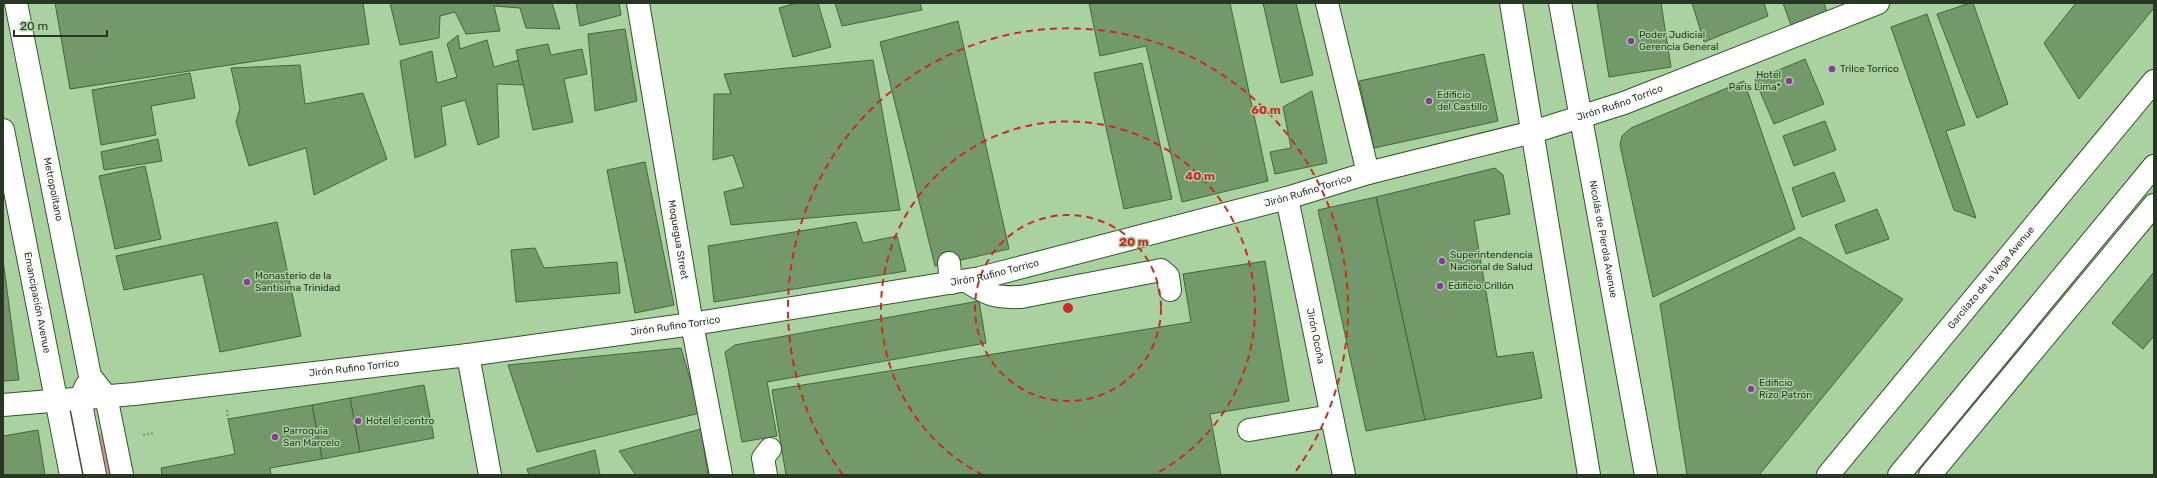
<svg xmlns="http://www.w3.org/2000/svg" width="2157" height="478" font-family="Rubik,sans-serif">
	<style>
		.green { fill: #d88e8e }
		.building { fill: #73996b; stroke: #42663a }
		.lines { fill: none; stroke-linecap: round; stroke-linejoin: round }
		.minor-casing { stroke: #31552a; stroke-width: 24 }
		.major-casing { stroke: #31552a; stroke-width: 24 }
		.path { stroke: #7fa078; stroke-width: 2.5; stroke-dasharray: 2 2; stroke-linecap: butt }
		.minor { stroke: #fff; stroke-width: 22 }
		.major { stroke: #fff; stroke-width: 22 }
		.ring { fill: none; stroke: #cd2928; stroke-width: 2; stroke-dasharray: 7 5 }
		.poi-dot { fill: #8e36a2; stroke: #a9d2a0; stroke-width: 1.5 }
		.labels { text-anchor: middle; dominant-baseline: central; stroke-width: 3; stroke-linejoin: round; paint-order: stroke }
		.poi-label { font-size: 10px; fill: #273724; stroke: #a9d2a0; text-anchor: start }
		.street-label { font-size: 10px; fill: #273724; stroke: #a9d2a0 }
		.centre { fill: #cd2928; stroke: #a9d2a0; stroke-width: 2 }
		.ring-label { font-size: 12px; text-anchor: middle; font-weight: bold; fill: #cd2928; stroke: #a9d2a0; stroke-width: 3; stroke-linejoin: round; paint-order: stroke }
	</style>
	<rect width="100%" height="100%" fill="#a9d2a0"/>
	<path class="green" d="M106,433l10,42h-11l-7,-41z"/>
	<g class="building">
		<path d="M55,3h308l6,41 -299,45z"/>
		<path d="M390,3h162l8,26 -34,-1 -6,-20 -26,-2 6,25 -34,3 -11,-22 -15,4 -1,22 -39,7z"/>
		<path d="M576,3h43l2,12 -41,11z"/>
		<path d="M797,3h21l13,44 -38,10 -14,-49z"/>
		<path d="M835,3h85l2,7 -80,16z"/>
		<path d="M1089,3h141l38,178 -86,21 -36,-156 -46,10z"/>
		<path d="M1263,3h33l17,72 -32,8z"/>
		<path d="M1597,3h64l10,64 -62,10z"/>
		<path d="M1692,3h72l4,13 -64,26z"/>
		<path d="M1783,3h41l3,9 -36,13z"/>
		<path d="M1970,3h3l35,101 -31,14 -40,-104z"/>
		<path d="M2076,3h78v5l-75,91 -35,-56z"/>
		<path d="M1927,14l38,111 -19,6 30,87 -22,-8 -63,-183z"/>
		<path d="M958,21l51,228 -74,17 -55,-224z"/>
		<path d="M625,29l12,72 -42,10 -7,-77z"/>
		<path d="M458,35l2,14 27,-9 7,27 25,-7 5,25 -27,-1 2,53 -21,8 -13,-45 -24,7 5,38 -31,13 -15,-97 32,-10 5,32 20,-6 -10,-33z"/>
		<path d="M548,44l3,11 31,-6 5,25 -23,5 9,43 -40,8 -17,-80z"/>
		<path d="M1484,54l14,67 -124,27 -15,-67z"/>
		<path d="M1805,59l19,45 -50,20 -19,-44z"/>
		<path d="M873,60l27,150 -169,15 -7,-33 20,-5 -11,-32 -20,5 1,-66h17l-7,-20z"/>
		<path d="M1142,63l30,136 -48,10 -30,-136z"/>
		<path d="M300,65l5,39 58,-11 24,66 -73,36 -8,-47 -57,18 -13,-44 4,-14 -9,-40z"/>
		<path d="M190,73l5,25 -44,8 5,29 -55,10 -9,-55z"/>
		<path d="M1744,81l51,148 -142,68 -33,-152 2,-9 9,-8z"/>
		<path d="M1312,91l15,72 -52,11 -5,-22 21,-4 -8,-41z"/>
		<path d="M1825,121l11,29 -42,16 -11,-30z"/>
		<path d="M158,139l4,22 -58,9 -3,-18z"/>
		<path d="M645,162l29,143 -39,8 -28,-143z"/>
		<path d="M145,166l16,73 -46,10 -16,-73z"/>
		<path d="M1495,168l8,7 7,39 -36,7 23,136 36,-5 9,46 -117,22 -49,-223z"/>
		<path d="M1834,172l11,29 -43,16 -10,-29z"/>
		<path d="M1376,197l49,223 -59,11 -48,-221z"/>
		<path d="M1877,209l12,30 -43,15 -11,-29z"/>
		<path d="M277,222l24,114 -81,16 -17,-78 -79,16 -8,-34z"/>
		<path d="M856,222l7,21 34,-7 9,35 -192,31 -6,-56z"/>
		<path d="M1800,237l103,62 -144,176h-72l-27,-171z"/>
		<path d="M535,248l9,20 73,-6 3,31 -104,9 -5,-52z"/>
		<path d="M3,260l16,120 -16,1z"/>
		<path d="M1265,261l24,140 -79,13 11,61h-435l-14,-85 419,-68 -8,-48z"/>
		<path d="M2154,272v64l-11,13 -31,-26z"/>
		<path d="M979,301l7,42 -219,39 10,54 -35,6 -17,-90 10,-7z"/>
		<path d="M681,348l19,65 -163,39 -29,-87z"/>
		<path d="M424,385l10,53 -74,14 -10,-54z"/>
		<path d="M350,398l10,54 -38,7 -10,-54z"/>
		<path d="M312,405l10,54 -52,9 1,7h-109l-1,-7 74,-14 -7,-35z"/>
		<path d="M701,429l7,46h-72l-17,-24z"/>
		<path d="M38,430l7,45h-42v-39z"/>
		<path d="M595,450l5,25h-71l-2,-6z"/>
	</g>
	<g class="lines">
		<defs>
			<g id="minor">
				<path id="s1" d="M16,3l74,373 16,20 16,79"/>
				<path id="s2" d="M638,3l54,321 29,151"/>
				<path d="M1327,3l41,170"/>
				<path id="s3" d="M3,130l68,345"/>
				<path id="s4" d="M1287,198l57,277"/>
				<path d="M949,263l2,20"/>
				<path d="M966,281c23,14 28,17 55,16l140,-27 7,6 2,14"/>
				<path d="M468,355l22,120"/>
				<path d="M86,386l-6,13 15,76"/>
				<path id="s5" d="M3,405l131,-11 334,-39 224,-31 288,-46 307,-80 81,-25 165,-41 91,-29 254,-100"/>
				<path d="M1249,430l82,-14"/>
				<path d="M766,475l-3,-17 7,-9"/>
			</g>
			<g id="major">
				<path d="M1511,3l78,472"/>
				<path id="s6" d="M1560,3l86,472"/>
				<path id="s7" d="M1828,475l326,-394"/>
				<path d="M1899,475l255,-309"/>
				<path d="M1930,475l224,-270"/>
			</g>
		</defs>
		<use href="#minor" class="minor-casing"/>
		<use href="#major" class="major-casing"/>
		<g class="path">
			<path d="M227,410l1,9"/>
			<path d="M143,435l11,-2"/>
		</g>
		<use href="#minor" class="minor"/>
		<use href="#major" class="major"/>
	</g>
	<g class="ring">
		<circle cx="1068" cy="308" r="93"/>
		<path d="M983 475A187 187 0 1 1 1153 475"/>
		<path d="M843 475A280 280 0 1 1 1293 475"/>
	</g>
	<g class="poi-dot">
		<circle cx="1631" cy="41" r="4"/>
		<circle cx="1832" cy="69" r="4"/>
		<circle cx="1789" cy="81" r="4"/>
		<circle cx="1429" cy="101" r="4"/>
		<circle cx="1442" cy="261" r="4"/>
		<circle cx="247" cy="282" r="4"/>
		<circle cx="1440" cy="286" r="4"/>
		<circle cx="1751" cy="389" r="4"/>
		<circle cx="358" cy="421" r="4"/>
		<circle cx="275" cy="437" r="4"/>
	</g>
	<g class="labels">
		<g class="poi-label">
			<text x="1639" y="35">Poder Judicial<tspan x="1639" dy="12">Gerencia General</tspan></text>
			<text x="1840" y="69">Trilce Torrico</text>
			<text x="1781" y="75" text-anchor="end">Hotel<tspan x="1781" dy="12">Paris Lima*</tspan></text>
			<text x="1437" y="95">Edificio<tspan x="1437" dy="12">del Castillo</tspan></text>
			<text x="1450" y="255">Superintendencia<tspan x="1450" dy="12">Nacional de Salud</tspan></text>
			<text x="255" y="276">Monasterio de la<tspan x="255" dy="12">Santísima Trinidad</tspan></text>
			<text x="1448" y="286">Edificio Crillón</text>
			<text x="1759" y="383">Edificio<tspan x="1759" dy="12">Rizo Patrón</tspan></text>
			<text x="366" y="421">Hotel el centro</text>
			<text x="283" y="431">Parroquia<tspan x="283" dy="12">San Marcelo</tspan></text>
		</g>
		<g class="street-label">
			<text stroke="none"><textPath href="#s5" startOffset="1649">Jirón Rufino Torrico</textPath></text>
			<text stroke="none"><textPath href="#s1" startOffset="190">Metropolitano</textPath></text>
			<text stroke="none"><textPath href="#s5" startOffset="1325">Jirón Rufino Torrico</textPath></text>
			<text stroke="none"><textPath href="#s2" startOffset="240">Moquegua Street</textPath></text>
			<text stroke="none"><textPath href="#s6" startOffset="240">Nicolás de Pierola Avenue</textPath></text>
			<text stroke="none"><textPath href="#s5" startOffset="1001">Jirón Rufino Torrico</textPath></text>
			<text stroke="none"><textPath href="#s7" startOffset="256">Garcilazo de la Vega Avenue</textPath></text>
			<text stroke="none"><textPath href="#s3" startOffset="176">Emancipación Avenue</textPath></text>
			<text stroke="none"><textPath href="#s5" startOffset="677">Jirón Rufino Torrico</textPath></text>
			<text stroke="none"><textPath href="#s4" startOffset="141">Jirón Ocoña</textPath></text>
			<text stroke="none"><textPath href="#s5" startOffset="353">Jirón Rufino Torrico</textPath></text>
		</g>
	</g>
	<circle cx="1068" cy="308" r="6" class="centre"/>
	<g class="ring-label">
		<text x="1266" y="114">60 m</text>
		<text x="1200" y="180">40 m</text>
		<text x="1134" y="246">20 m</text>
	</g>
	<rect width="2157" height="478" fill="none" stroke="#273724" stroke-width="8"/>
	<path d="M14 30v6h93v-6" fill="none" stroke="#273724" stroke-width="2"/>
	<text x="20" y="30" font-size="12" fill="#273724" stroke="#a9d2a0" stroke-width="3" paint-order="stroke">20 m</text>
</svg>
